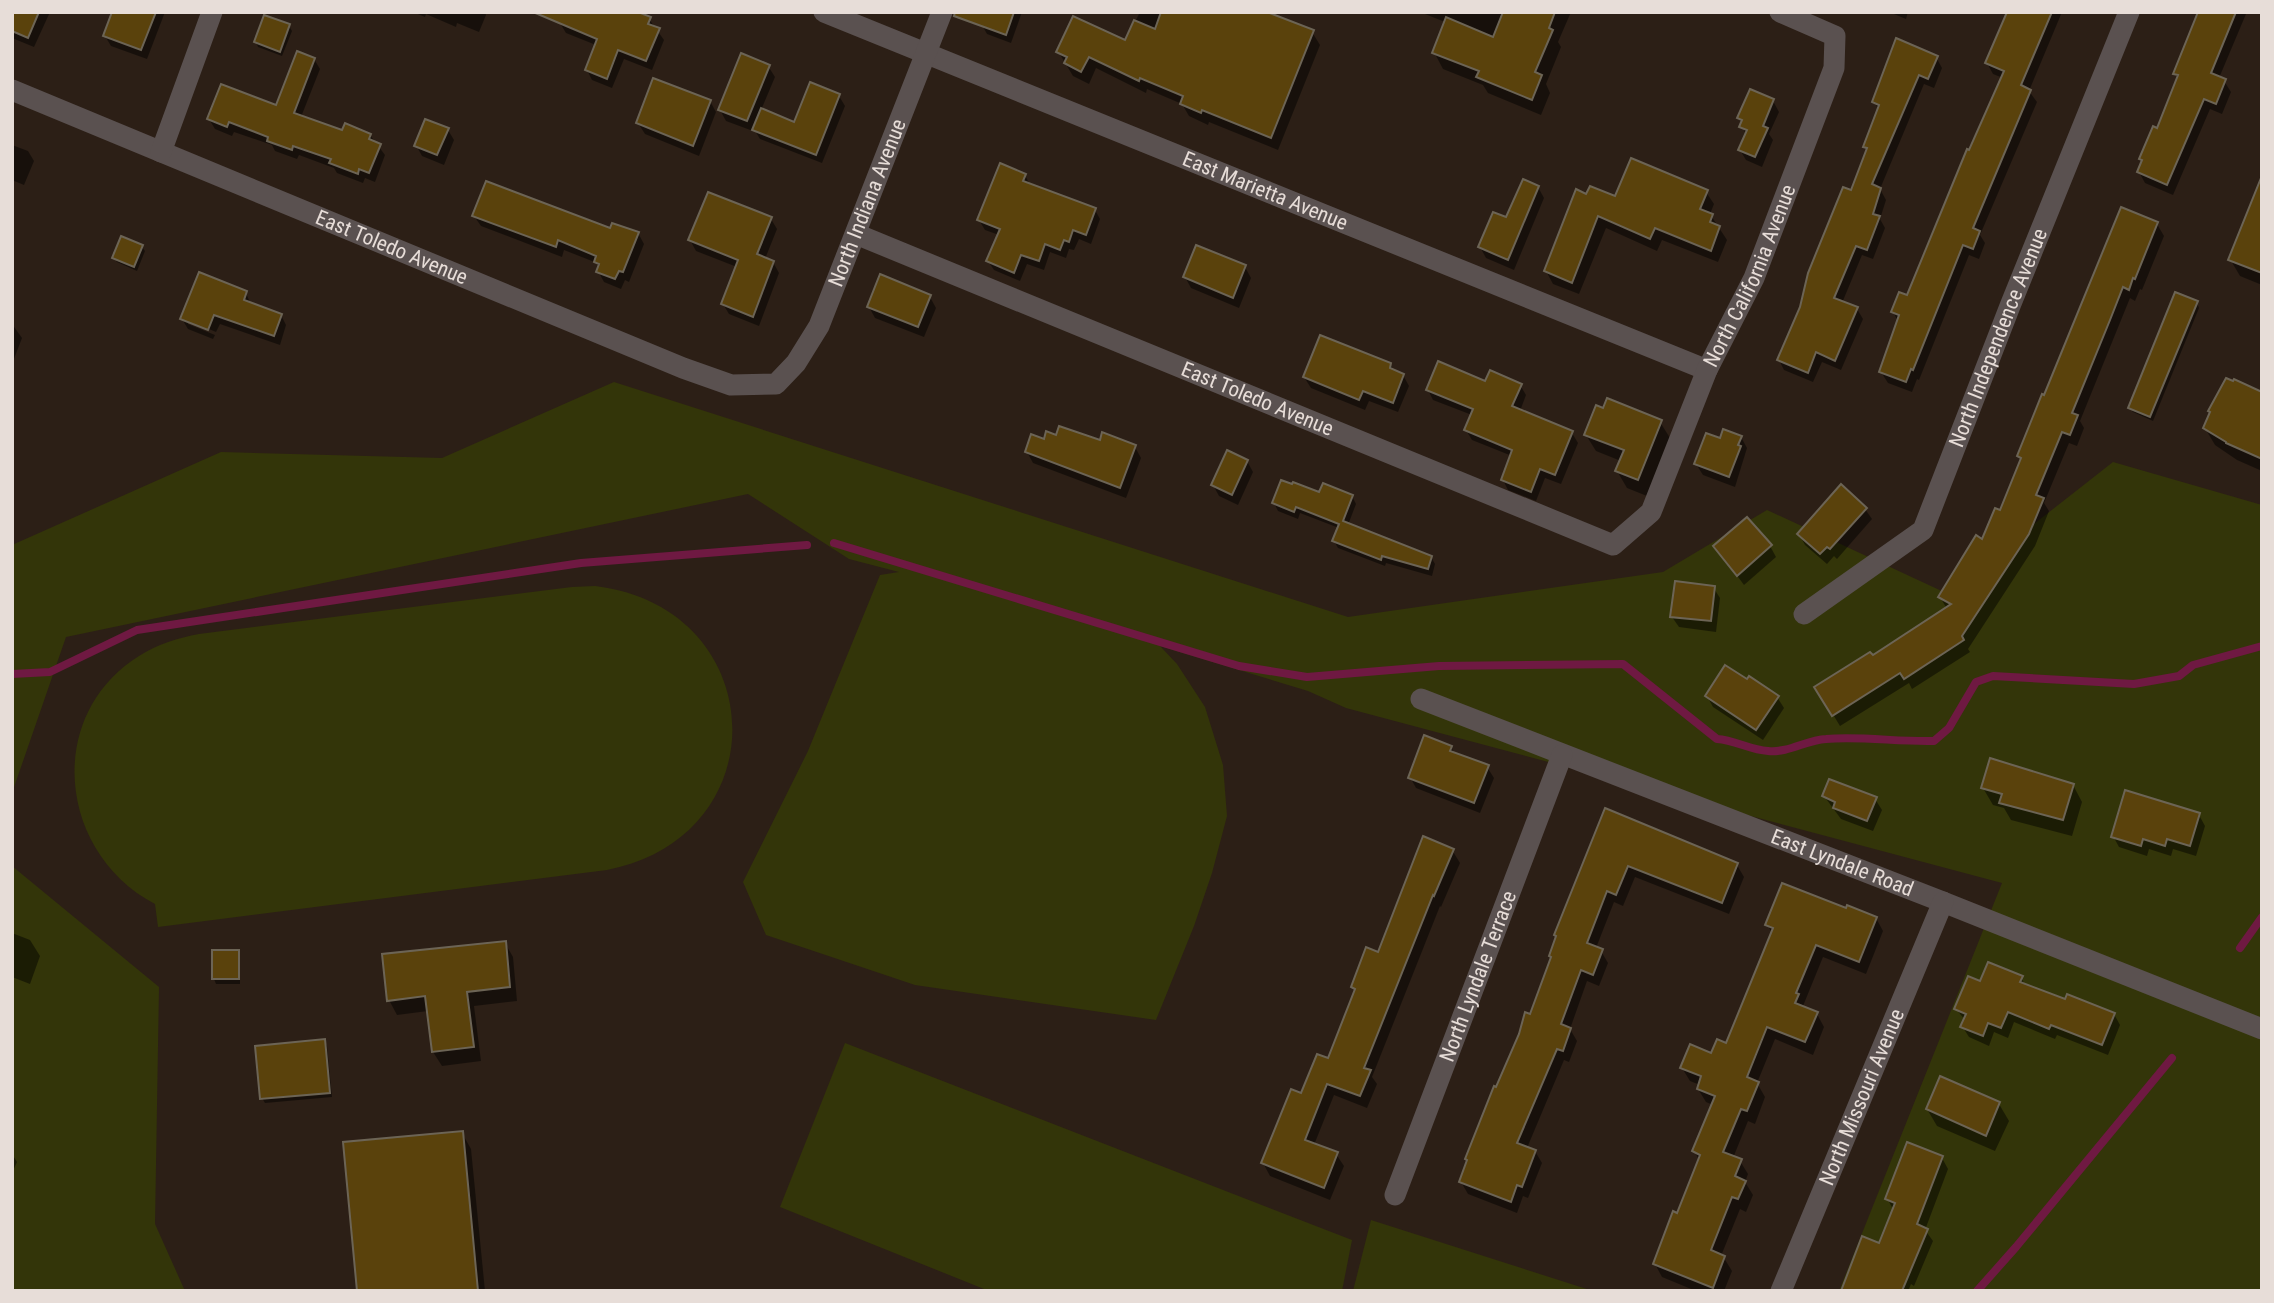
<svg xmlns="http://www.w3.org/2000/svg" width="2274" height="1303" font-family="'Roboto Condensed',sans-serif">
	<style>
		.green { fill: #333509 }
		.shadow { fill: #0007 }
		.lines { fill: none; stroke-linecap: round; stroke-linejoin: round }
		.stream { stroke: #6f1942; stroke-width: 8 }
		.building { fill: #5a420c; stroke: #6c6455; stroke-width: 2 }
		.street { stroke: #5a5150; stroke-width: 21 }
		.labels { text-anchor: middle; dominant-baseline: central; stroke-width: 6; stroke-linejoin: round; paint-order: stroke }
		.street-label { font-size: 21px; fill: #e7ddd8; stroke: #2c1f16 }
	</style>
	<rect width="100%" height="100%" fill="#2c1f16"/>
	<g class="green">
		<path d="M614,382l734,235 315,-45 104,-62 179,83 167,-131 149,43v786h-423l163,-408 -656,-175 -38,-17 -148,-45 17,18 28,43 18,58 4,51 -15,57 -18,53 -38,94 -241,-35 -149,-50 -23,-53 65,-131 72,-176 19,-3 -50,-13 -101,-65 -682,143 -54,156v-248l209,-93 221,6z"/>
		<path d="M595,586c176,21 186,250 12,284l-449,57 -3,-23c-96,-50 -112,-188 -16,-248 19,-12 39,-18 60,-22l373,-47z"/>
		<path d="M12,866l147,121 -4,237 30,67h-173z"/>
		<path d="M845,1043l507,197 -10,51h-353l-209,-84z"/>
		<path d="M1371,1220l222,71h-240z"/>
	</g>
	<g class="shadow">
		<path d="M12,12h38l-16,35 -22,-9z"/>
		<path d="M113,12h52l-18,47 -36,-13 -6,-10z"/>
		<path d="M413,12h72l1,3 -7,17 -22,-9 -1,4 -30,-13 -1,3z"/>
		<path d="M984,12h38l-11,31 -24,-9 -5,-9z"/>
		<path d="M1140,12h103l69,20 8,13 -42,105 -69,-28 -1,3 -19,-9 -7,-12 -35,-15 -1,4 -50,-25 -7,16 -16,-8 -15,-25 67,-9z"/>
		<path d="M1420,12h151l-13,30 3,5 -15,37 4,9 -9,22 -53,-22 -5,-8 -40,-16 -9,-17 11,-30z"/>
		<path d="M1889,12h19l-2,7z"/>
		<path d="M2018,12h44l-33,79 8,11 -57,133 5,8 -6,16 -10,-4 -50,125 -2,-1 -5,13 -24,-9 -7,-11 18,-49 -6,-11 15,-15 95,-219 -10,-4 -6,-11z"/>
		<path d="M2201,12l45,2 -27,64 5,3 7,11 -9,22 -12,-5 -37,86 -28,-12 -6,-11 4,-10 -2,-3 17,-29 20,-51 -3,-6z"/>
		<path d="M649,19l15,21 -12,30 -28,-11 -12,29 -20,-8 -5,-10 9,-25 -30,-12 -6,-10z"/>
		<path d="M289,26l3,5 -10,25 -24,-9 -2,-5z"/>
		<path d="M1936,57l6,11 -8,20 -10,-4 -44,105 6,11 -6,19 5,9 -12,31 -11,-4 -20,48 15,6 6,10 -22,51 -19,-8 -9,20 -29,-12 -5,-10 73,-167 16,-42 -3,-4 14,-37 -5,-8z"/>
		<path d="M314,59l6,10 -19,48 42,16 27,2 15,20 -10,27 -10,-4 -2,5 -26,-10 -3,-5 -35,-13 -2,4 -22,-8 -3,-6 -38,-13 -2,4 -17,-7 -6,-10 68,-11z"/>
		<path d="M768,66l7,11 -14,33 34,14 44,-28 6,10 -23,57 -62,-24 -6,-10 -1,2 -27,-10 -6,-11z"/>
		<path d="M710,101l6,11 -17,44 -54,-22 -7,-11z"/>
		<path d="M1773,101l6,11 -10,22 4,6 -11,27 -16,-7 -6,-10 6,-15 -7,-17z"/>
		<path d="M448,130l6,10 -10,25 -22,-9 -6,-11z"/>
		<path d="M12,145l16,6 6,10 -10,24 -12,-5z"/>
		<path d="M1025,175l5,10 65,25 5,9 -9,25 -12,-5 -5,11 -5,-1 -3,9 -16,-6 -6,18 -17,-6 -7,17 -26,-11 -6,-9 11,-26 -14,-5 -6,-10z"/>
		<path d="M2262,180v105l-22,-9 -10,-17z"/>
		<path d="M1538,187l6,11 -30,72 -28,-12 -6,-11z"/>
		<path d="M1706,192l8,12 -4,10 17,26 -9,22 -56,-22 -5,11 -51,-23 -27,66 -26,-10 -7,-13 41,-75 29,2z"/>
		<path d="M474,216l164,17 6,11 -15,38 -4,-2 -4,9 -17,-7 -6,-11 1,-3 -2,-5 -33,-13 -2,7 -81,-31z"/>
		<path d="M771,219l6,10 -12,30 8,3 6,11 -20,53 -30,-12 -6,-10 14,-37 -41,-16 -6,-11z"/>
		<path d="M2157,224l7,12 -22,54 -2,-1 -5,12 -5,-3 -50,123 4,7 -7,18 -8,-3 -25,60 5,8 -14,35 -67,103 2,3 -58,37 -3,-6 -69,43 -23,-38 55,-30 75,-49 -7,-12 43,-55 18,-30 21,-51 -3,-5 26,-59z"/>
		<path d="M142,247l3,4 -8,20 -20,-9 -3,-4z"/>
		<path d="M1245,267l6,11 -12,30 -48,-20 -6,-11z"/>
		<path d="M246,293l5,12 30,10 5,10 -6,20 -60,-21 -4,8 -28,-12v4l27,11 -2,4 -25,-10 -6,-10z"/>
		<path d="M930,297l6,11 -12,29 -49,-19 -6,-11z"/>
		<path d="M2197,303l2,5 -46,113 -20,-9 -3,-4z"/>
		<path d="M12,324l10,14 -10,26z"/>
		<path d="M1390,364l4,7 9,4 6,11 -11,26 -29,-11 -4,9 -54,-22 -7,-11z"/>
		<path d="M1486,383l34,2 6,10 -6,16 52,22 6,10 -17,41 -16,-6 -9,23 -28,-11 -5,-10 9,-24 -40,-16 -6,-10 6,-15 -39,-15 -5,-10z"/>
		<path d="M2251,386l11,5v80l-25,-11 -22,-15 -10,-17z"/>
		<path d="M1660,422l10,16 -23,58 -20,-8 -10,-17 4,-10 -25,-10 -10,-16z"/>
		<path d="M1057,437l78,10 6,11 -15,40 -93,-35 -6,-11 18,-11z"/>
		<path d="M1741,437l6,11 -12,39 -32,-12 -7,-11 25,-24z"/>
		<path d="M1247,461l6,11 -15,33 -19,-9 -6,-11z"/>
		<path d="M1352,496l4,8 -8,21 83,32 4,7 -3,12 -46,-13 -1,3 -47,-18 -4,-7 5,-13 -39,-15 -2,6 -20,-8 -4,-8z"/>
		<path d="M1865,509l7,10 -35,40 -3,-3 -7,8 -22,-19 -6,-11z"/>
		<path d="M1770,546l6,11 -32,28 -28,-38z"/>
		<path d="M1713,587l7,11 -4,34 -37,-5 -7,-10z"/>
		<path d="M1707,696l70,1 7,11 -21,32 -50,-33z"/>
		<path d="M1451,747l4,7 32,13 7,11 -14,35 -64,-25 -6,-11z"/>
		<path d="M2073,785l9,17 -10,34 -61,-16 -7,-12 -11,-3 -10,-17z"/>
		<path d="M1824,796l51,3 7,11 -9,21 -32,-12z"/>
		<path d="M1606,810l131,55 7,12 -15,37 -94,-37 -12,29 -9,-4 -18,46 5,3 7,12 -9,23 -12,-5 -17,48 7,12 -8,21 -5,-2 -37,88 8,3 7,12 -14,35 -5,-2 -6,17 -49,-19 -7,-12 36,-93 34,-73z"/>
		<path d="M2199,815l6,11 -9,30 -23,-7 -2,7 -22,-7 -2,7 -28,-9 -6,-11z"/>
		<path d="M1452,850l8,13 -19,44 -1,-1 -68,171 5,7 -10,24 -33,-13 -20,50 22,9 8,12 -14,34 -60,-24 -7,-13 39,-67 27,-36 27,-68 -3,-5 26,-33z"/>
		<path d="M1847,910l29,8 7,13 -17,43 -43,-17 -20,49 2,3 12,5 7,13 -11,28 -38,-16 -18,44 8,14 -10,27 -7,-3 -15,37 7,3 8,13 -3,8 8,13 -7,17 -6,-3 -19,47 3,2 8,13 -8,20h-28l-34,-14 -7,-13 45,-103 -6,-10 19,-46 -7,-3 -8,-13 2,-4 -10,-4 -8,-13 30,-13 15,-10 45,-112 -5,-9z"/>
		<path d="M12,933l18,7 10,16 -10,28 -18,-7z"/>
		<path d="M505,943l8,14 4,44 -43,5 7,55 -39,5 -9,-14 -5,-41 -31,4 -8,-15z"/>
		<path d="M238,952l2,5v27h-24l-2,-5z"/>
		<path d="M2021,978l5,8 40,15 48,13 6,11 -12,30 -51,-20 -2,4 -41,-17 -6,16 -14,-6 -5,14 -20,-9 -7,-11 3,-6 -9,-11 25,-26z"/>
		<path d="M324,1041l3,5 5,51 -67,6 -3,-5z"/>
		<path d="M1999,1104l10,17 -14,30 -58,-25 -10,-17z"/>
		<path d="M462,1133l9,16 14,142h-126z"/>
		<path d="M12,1154l5,8 -5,11z"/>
		<path d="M1942,1158l6,11 -23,61 8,11 -19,45 -3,-2 -3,7h-66l38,-46 14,-34 -7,-13z"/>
	</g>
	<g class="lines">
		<g class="stream">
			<path d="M834,543l405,123 68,11 132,-11 184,-2 94,75c18,1 33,11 51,12 21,2 38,-11 58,-12 35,-3 72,3 108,2l15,-13 27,-46 17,-6 141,8 45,-8 14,-11 69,-19"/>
			<path d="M12,674l38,-2 87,-42 444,-67 226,-18"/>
			<path d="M2240,948l22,-31"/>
			<path d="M1977,1291l39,-44 156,-189"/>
		</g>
	</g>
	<g class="building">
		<path d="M12,12h27l-11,26 -16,-7z"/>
		<path d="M112,12h44l-15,38 -38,-14z"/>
		<path d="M533,12h105l13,5 -3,7 12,4 -14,33 -28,-11 -11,29 -22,-9 12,-31z"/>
		<path d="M955,12h59l-8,23 -52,-19z"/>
		<path d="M1161,12h106l47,18 -43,108 -69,-28 -1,3 -21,-9 3,-8 -43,-18 -1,3 -50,-24 -8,15 -17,-9 3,-6 -11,-5 17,-36 52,24 9,-20 21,9z"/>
		<path d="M1503,12h52l-6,16 4,2 -18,42 7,3 -10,25 -56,-23 3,-6 -47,-18 14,-36 47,20z"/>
		<path d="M2007,12h45l-31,73 10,5 -58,138 7,3 -7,18 -10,-4 -50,125 -2,-1 -5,13 -27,-10 20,-57 -8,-3 8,-20 8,3 60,-146 2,1 35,-79 -19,-8z"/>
		<path d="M2198,12h38l-25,61 15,6 -10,25 -12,-5 -37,86 -30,-13 5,-12 -3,-1 14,-33 4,2 21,-53 -5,-1z"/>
		<path d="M264,15l26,9 -10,28 -26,-10z"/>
		<path d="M1896,38l42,18 -10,23 -9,-4 -47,109 9,4 -8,26 7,2 -13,34 -11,-4 -22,52 24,9 -23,54 -19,-9 -8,21 -31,-13 23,-53 8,-34 35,-86 8,3 16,-42 -4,-1 16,-42 -7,-3z"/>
		<path d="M297,51l18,7 -21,55 48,17 3,-7 26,11 -2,5 12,5 -12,29 -10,-4 -1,5 -29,-11 2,-4 -38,-13 -1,4 -25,-9 1,-4 -39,-15 -2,5 -20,-8 14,-35 55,21z"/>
		<path d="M741,53l29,12 -23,56 -29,-11z"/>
		<path d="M653,78l58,22 -18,46 -57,-23z"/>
		<path d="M810,82l30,12 -24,61 -64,-25 9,-22 33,14z"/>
		<path d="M1750,89l24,10 -11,27 5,2 -13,29 -17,-7 9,-20 -8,-3 3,-7 -5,-2z"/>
		<path d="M425,119l24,9 -12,27 -23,-9z"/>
		<path d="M1631,158l77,32 -8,19 13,5 -3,8 10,4 -9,25 -56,-23 -5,11 -52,-23 -26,67 -28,-12 32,-82 10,5 4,-8 25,10z"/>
		<path d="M1000,163l26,11 -3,7 73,27 -10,27 -13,-5 -4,12 -5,-2 -4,10 -15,-6 -6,17 -18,-6 -7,18 -28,-12 14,-32 -23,-9z"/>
		<path d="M2261,178l1,1v94l-34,-13z"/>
		<path d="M1523,179l16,7 -31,74 -30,-13 15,-35 13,5z"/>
		<path d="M486,181l124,47 2,-5 27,9 -16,40 -4,-1 -4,8 -19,-7 3,-8 -5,-2 2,-6 -38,-16 -2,7 -84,-31z"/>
		<path d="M708,192l64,25 -15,37 17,7 -21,56 -32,-13 17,-44 -50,-20z"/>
		<path d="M2121,207l37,15 -23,57 -2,-1 -4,12 -6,-3 -13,33 -38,93 6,2 -8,20 -8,-3 -26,63 8,3 -15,36 -67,102 2,4 -60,39 -4,-6 -68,43 -18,-29 56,-35 3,3 78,-51 -13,-7 38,-62 6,4 13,-31 5,2 21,-52 -4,-2 25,-62 2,1z"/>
		<path d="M121,236l22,9 -9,22 -22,-9z"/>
		<path d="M1196,245l50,20 -13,33 -50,-21z"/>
		<path d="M199,272l48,19 -3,9 38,14 -8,22 -60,-21 -6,15 -28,-11z"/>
		<path d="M880,274l51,21 -13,32 -51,-20z"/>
		<path d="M2175,292l23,9 -48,116 -22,-9z"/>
		<path d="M1320,335l71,28 -1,5 14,6 -11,29 -30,-12 -4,9 -56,-23z"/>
		<path d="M1438,361l47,20 5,-11 32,14 -10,22 61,25 -18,44 -15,-6 -9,23 -30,-12 11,-30 -48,-20 9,-21 -47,-19z"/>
		<path d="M2226,378l7,3 1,-2 28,13v67l-36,-16v-1l-23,-14 7,-16 -2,-1z"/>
		<path d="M1607,398l55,22 -24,60 -23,-9 9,-21 -40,-15 12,-30 7,3z"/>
		<path d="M1059,426l41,14 2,-8 34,13 -16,43 -95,-36 6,-18 13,5 2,-8 10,4z"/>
		<path d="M1723,429l19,7 -4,9 3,1 -12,31 -35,-13 12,-31 14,5z"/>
		<path d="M1227,450l21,10 -16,35 -21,-10z"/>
		<path d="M1281,480l11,4 1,-2 26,10 4,-9 30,12 -10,26 89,35 -4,13 -46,-13 -1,4 -49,-19 7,-17 -43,-17 -2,5 -22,-9z"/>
		<path d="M1841,484l26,24 -37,41 -3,-2 -7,7 -23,-20z"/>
		<path d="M1747,517l25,28 -35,31 -24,-30z"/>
		<path d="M1675,581l40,5 -4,35 -41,-4z"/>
		<path d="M1725,665l22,14 2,-3 30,20 -23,34 -51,-34z"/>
		<path d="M1424,735l28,11 -2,5 39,14 -15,38 -66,-25z"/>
		<path d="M1990,758l84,26 -11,36 -64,-17 3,-9 -21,-6z"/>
		<path d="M1829,779l48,18 -10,24 -34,-13 2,-6 -13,-6z"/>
		<path d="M2125,790l75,23 -10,33 -23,-7 -2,7 -22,-7 -2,7 -30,-9z"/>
		<path d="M1605,808l133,55 -16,40 -94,-37 -12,29 -9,-4 -20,52 16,6 -10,26 -12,-5 -20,54 10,4 -8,23 -6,-2 -40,94 19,7 -14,37 -5,-2 -6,17 -52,-20 8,-22 -2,-1 29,-73 2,1 23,-53 6,-22 5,2 21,-57 -2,-1 7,-20 -2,-1z"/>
		<path d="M1423,836l31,13 -20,47 -1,-1 -69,173 7,2 -11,26 -33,-12 -22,56 33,12 -14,36 -63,-25 30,-74 10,4 16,-39 11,4 27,-69 -4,-2 15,-40 12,5z"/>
		<path d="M1782,883l64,25 1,-3 30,12 -18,45 -43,-17 -20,48 3,1 -4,9 23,9 -13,30 -38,-15 -20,50 12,5 -12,29 -6,-2 -18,43 19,7 -7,17 11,5 -8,18 -6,-2 -21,53 14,6 -12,32 -60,-24 20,-53 4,2 23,-58 -8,-4 23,-55 -18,-7 4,-13 -21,-8 10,-24 21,9 6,-14 9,4 47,-115 -8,-3z"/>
		<path d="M506,941l4,46 -43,5 7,55 -42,5 -7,-56 -38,5 -5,-47z"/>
		<rect x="212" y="950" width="27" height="29"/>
		<path d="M1988,962l35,14 -3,6 45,17 2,-5 48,19 -13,32 -51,-20 -2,4 -41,-17 -7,16 -13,-5 -5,13 -23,-9 6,-13 -12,-5 14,-33 12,5z"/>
		<path d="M325,1039l5,54 -70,6 -5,-53z"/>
		<path d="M1940,1076l60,26 -14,34 -60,-27z"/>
		<path d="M463,1131l15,160h-121l-14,-149z"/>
		<path d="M1907,1142l36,14 -26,68 11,5 -26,62h-61l21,-55 17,7 16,-40 -10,-4z"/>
	</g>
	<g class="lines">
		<g class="street">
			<path id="s1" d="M824,12l883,358"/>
			<path id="s2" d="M12,90l671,278 48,17 45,-1 20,-21 23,-37 123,-314"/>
			<path d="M161,152l51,-140"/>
			<path id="s3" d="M856,234l757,311 38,-33 56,-142 47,-92 80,-210 1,-32 -55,-24"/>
			<path id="s4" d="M1804,614l119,-84 87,-224 119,-294"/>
			<path id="s5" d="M1421,699l522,203 319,127"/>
			<path id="s6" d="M1395,1195l167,-440"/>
			<path id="s7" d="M1781,1291l162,-389"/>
		</g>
	</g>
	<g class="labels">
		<g class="street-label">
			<text stroke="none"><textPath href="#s1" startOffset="476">East Marietta Avenue</textPath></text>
			<text stroke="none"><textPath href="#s2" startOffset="1027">North Indiana Avenue</textPath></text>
			<text stroke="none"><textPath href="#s2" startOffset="411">East Toledo Avenue</textPath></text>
			<text stroke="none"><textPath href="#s3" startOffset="1125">North California Avenue</textPath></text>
			<text stroke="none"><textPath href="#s4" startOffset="352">North Independence Avenue</textPath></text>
			<text stroke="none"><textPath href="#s3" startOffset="434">East Toledo Avenue</textPath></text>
			<text stroke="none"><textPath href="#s5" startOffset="452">East Lyndale Road</textPath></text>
			<text stroke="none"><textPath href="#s6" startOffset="234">North Lyndale Terrace</textPath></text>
			<text stroke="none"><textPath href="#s7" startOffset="210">North Missouri Avenue</textPath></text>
		</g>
	</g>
	<rect width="2274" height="1303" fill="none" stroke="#e7ddd8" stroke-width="28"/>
</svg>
